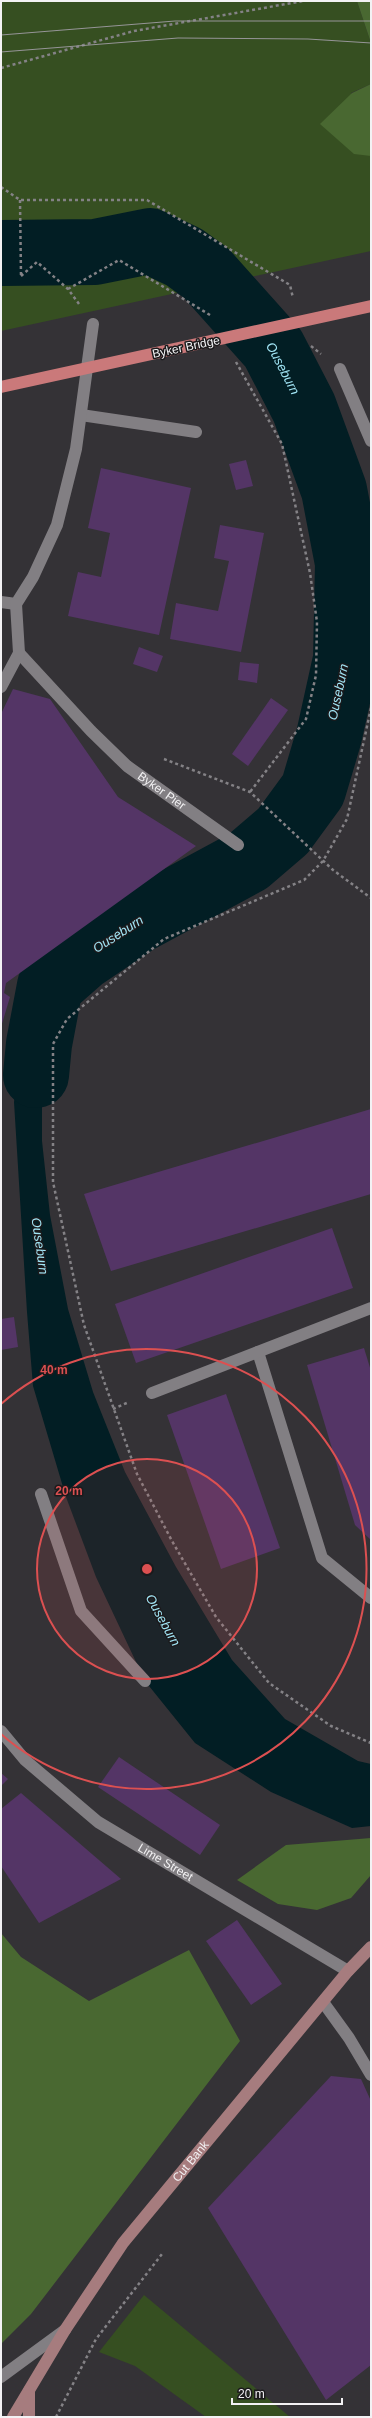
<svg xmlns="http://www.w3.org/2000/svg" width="372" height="2418" font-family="Helvetica,sans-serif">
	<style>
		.green { fill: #364f21 }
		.forest { fill: #496831 }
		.water { fill: #021e24 }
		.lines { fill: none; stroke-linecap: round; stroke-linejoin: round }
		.river { stroke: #021e24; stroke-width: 66 }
		.building { fill: #543566 }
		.path { stroke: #848286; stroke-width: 2.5; stroke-dasharray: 3 3; stroke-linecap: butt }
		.lane { stroke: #827f83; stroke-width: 12 }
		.street { stroke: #827f83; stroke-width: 12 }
		.secondary { stroke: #a67c7e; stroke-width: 12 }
		.primary { stroke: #ca797a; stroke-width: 12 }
		.tram { stroke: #969598; stroke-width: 1 }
		.ring { fill: none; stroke: #dc5051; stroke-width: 2 }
		.labels { text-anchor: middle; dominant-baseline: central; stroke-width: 3; stroke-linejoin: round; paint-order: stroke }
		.street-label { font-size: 12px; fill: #f3f2f4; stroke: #1b1a1c }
		.water-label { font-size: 13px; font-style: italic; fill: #a2e6f6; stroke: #1b1a1c }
		.centre { fill: #dc5051; stroke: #1b1a1c; stroke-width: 2 }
		.ring-label { font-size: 12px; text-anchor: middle; font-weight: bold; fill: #dc5051; stroke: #1b1a1c; stroke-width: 3; stroke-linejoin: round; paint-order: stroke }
	</style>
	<rect width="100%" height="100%" fill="#343236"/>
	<g class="green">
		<path d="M1,1h356l14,42v41l-20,9 20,60v98l-370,80z"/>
		<path d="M144,2295l146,122h-84l-71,-51 -36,-14z"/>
	</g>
	<g class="forest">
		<path d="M357,1h14v42z"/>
		<path d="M371,84v72l-17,-2 -34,-30 32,-31z"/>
		<path d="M371,1838v37l-20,23 -34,12 -39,-6 -41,-24 49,-35z"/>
		<path d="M1,1933l20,24 68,44 100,-51 51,91 -209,273 -30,30z"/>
	</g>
	<path class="water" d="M50,986l-8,77v78l8,74 18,94 25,83 32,80 51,95 56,93 53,59 73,42 13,3v62l-19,2 -81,-36 -76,-49 -50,-62 -49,-104 -30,-80 -33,-111 -6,-74 -13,-210 12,-79z"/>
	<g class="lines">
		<path class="river" id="s1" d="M1,253l94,-1 55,-11 34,16 22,16 67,75 31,60 30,82 14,73 -2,96 -17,77 -16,54 -30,41 -35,30 -113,61 -52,35 -33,29 -11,58 -3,31"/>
	</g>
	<g class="building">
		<path d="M246,460l7,26 -17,4 -7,-26z"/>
		<path d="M101,468l90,20 -32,147 -91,-19 10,-44 23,5 9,-44 -22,-5z"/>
		<path d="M220,525l44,8 -23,119 -71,-13 6,-36 42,8 11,-50 -15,-3z"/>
		<path d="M139,647l24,9 -6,16 -24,-8z"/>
		<path d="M240,662l19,2 -2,19 -19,-3z"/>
		<path d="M13,689l37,10 68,98 78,49 -190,137 -2,10 6,4 -9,30v-313z"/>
		<path d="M271,698l17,12 -40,56 -16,-12z"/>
		<path d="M371,1109v85l-260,77 -27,-77z"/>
		<path d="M332,1228l21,60 -217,75 -21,-59z"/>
		<path d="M14,1317l4,30 -17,3v-31z"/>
		<path d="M364,1348l7,23v169l-16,-15 -48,-160z"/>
		<path d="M226,1394l54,154 -59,21 -54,-154z"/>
		<path d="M119,1757l101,68 -20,30 -102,-68z"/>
		<path d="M1,1773l7,6 -7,7z"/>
		<path d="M21,1793l100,86 -82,44 -38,-57v-57z"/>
		<path d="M237,1920l45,64 -31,21 -45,-64z"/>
		<path d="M331,2076l30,3 10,22v264l-45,35 -118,-192z"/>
	</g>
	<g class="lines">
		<g class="path">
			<path d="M1,68l133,-37 169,-30"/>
			<path d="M1,187l19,13h127l143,85 3,13"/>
			<path d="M20,200l1,76"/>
			<path d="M21,276l16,-14 31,27 11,15"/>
			<path d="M68,289l51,-29 91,55"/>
			<path d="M311,346l10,8"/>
			<path d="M236,362l46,82 28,129 7,49 -1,53 -10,44 -56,73"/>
			<path d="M371,708l-24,111 -24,42 -19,19 -140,59 -97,80 -14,25v138l31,143 53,149 35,67 44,76 53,66 62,43 40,17"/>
			<path d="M164,759l86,33 83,78 38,28"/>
			<path d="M113,1409l16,-7"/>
			<path d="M56,2417l40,-78 66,-85"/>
		</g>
		<g class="lane">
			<path d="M81,415l115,17"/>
			<path d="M1,602l15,2 17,-27 24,-52 19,-76 17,-125"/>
			<path id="s2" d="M19,653l72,78 36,35 111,79"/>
			<path d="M1,687l18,-34 -3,-49"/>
			<path d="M41,1494l40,117 64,70"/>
			<path d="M1,2377l64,-47"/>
		</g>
		<g class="street">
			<path d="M340,369l31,72"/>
			<path d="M258,1352l64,206 49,40"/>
			<path d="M152,1393l219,-85"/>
			<path id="s3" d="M1,1731l24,29 73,62 250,149"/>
			<path d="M323,2002l26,36 22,37"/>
		</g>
		<g class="secondary">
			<path id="s4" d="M13,2417l52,-87 58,-87 225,-272 23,-24"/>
			<path d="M29,2417v-26"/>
		</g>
		<path class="primary" d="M1,387l370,-81"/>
		<g class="tram">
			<path d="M1,35l174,-14h196"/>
			<path d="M1,52l177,-14 130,1 63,4"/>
		</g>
	</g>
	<circle cx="147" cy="1569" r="110" fill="#dc5051" fill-opacity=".12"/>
	<g class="ring">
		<circle cx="147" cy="1569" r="110"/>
		<path d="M1 1404A220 220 0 1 1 1 1734"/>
	</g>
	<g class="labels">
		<g class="street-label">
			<text transform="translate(186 347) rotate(-12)">Byker Bridge</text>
			<text stroke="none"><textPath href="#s2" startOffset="199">Byker Pier</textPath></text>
			<text stroke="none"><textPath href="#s3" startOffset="212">Lime Street</textPath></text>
			<text stroke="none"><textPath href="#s4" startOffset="312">Cut Bank</textPath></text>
		</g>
		<g class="water-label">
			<text stroke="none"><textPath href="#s1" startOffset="338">Ouseburn</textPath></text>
			<text transform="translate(338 692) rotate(-78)">Ouseburn</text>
			<text transform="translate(118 934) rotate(-33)">Ouseburn</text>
			<text transform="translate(40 1246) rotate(82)">Ouseburn</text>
			<text transform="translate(163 1620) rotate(61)">Ouseburn</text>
		</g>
	</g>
	<circle cx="147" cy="1569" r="6" class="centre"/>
	<g class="ring-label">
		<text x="54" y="1374">40 m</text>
		<text x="69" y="1495">20 m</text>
	</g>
	<rect width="372" height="2418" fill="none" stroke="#f3f2f4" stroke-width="4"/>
	<path d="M232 2398v6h110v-6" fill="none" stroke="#f3f2f4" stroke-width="2"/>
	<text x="238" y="2398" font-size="12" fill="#f3f2f4" stroke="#1b1a1c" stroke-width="3" paint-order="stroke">20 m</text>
</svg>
